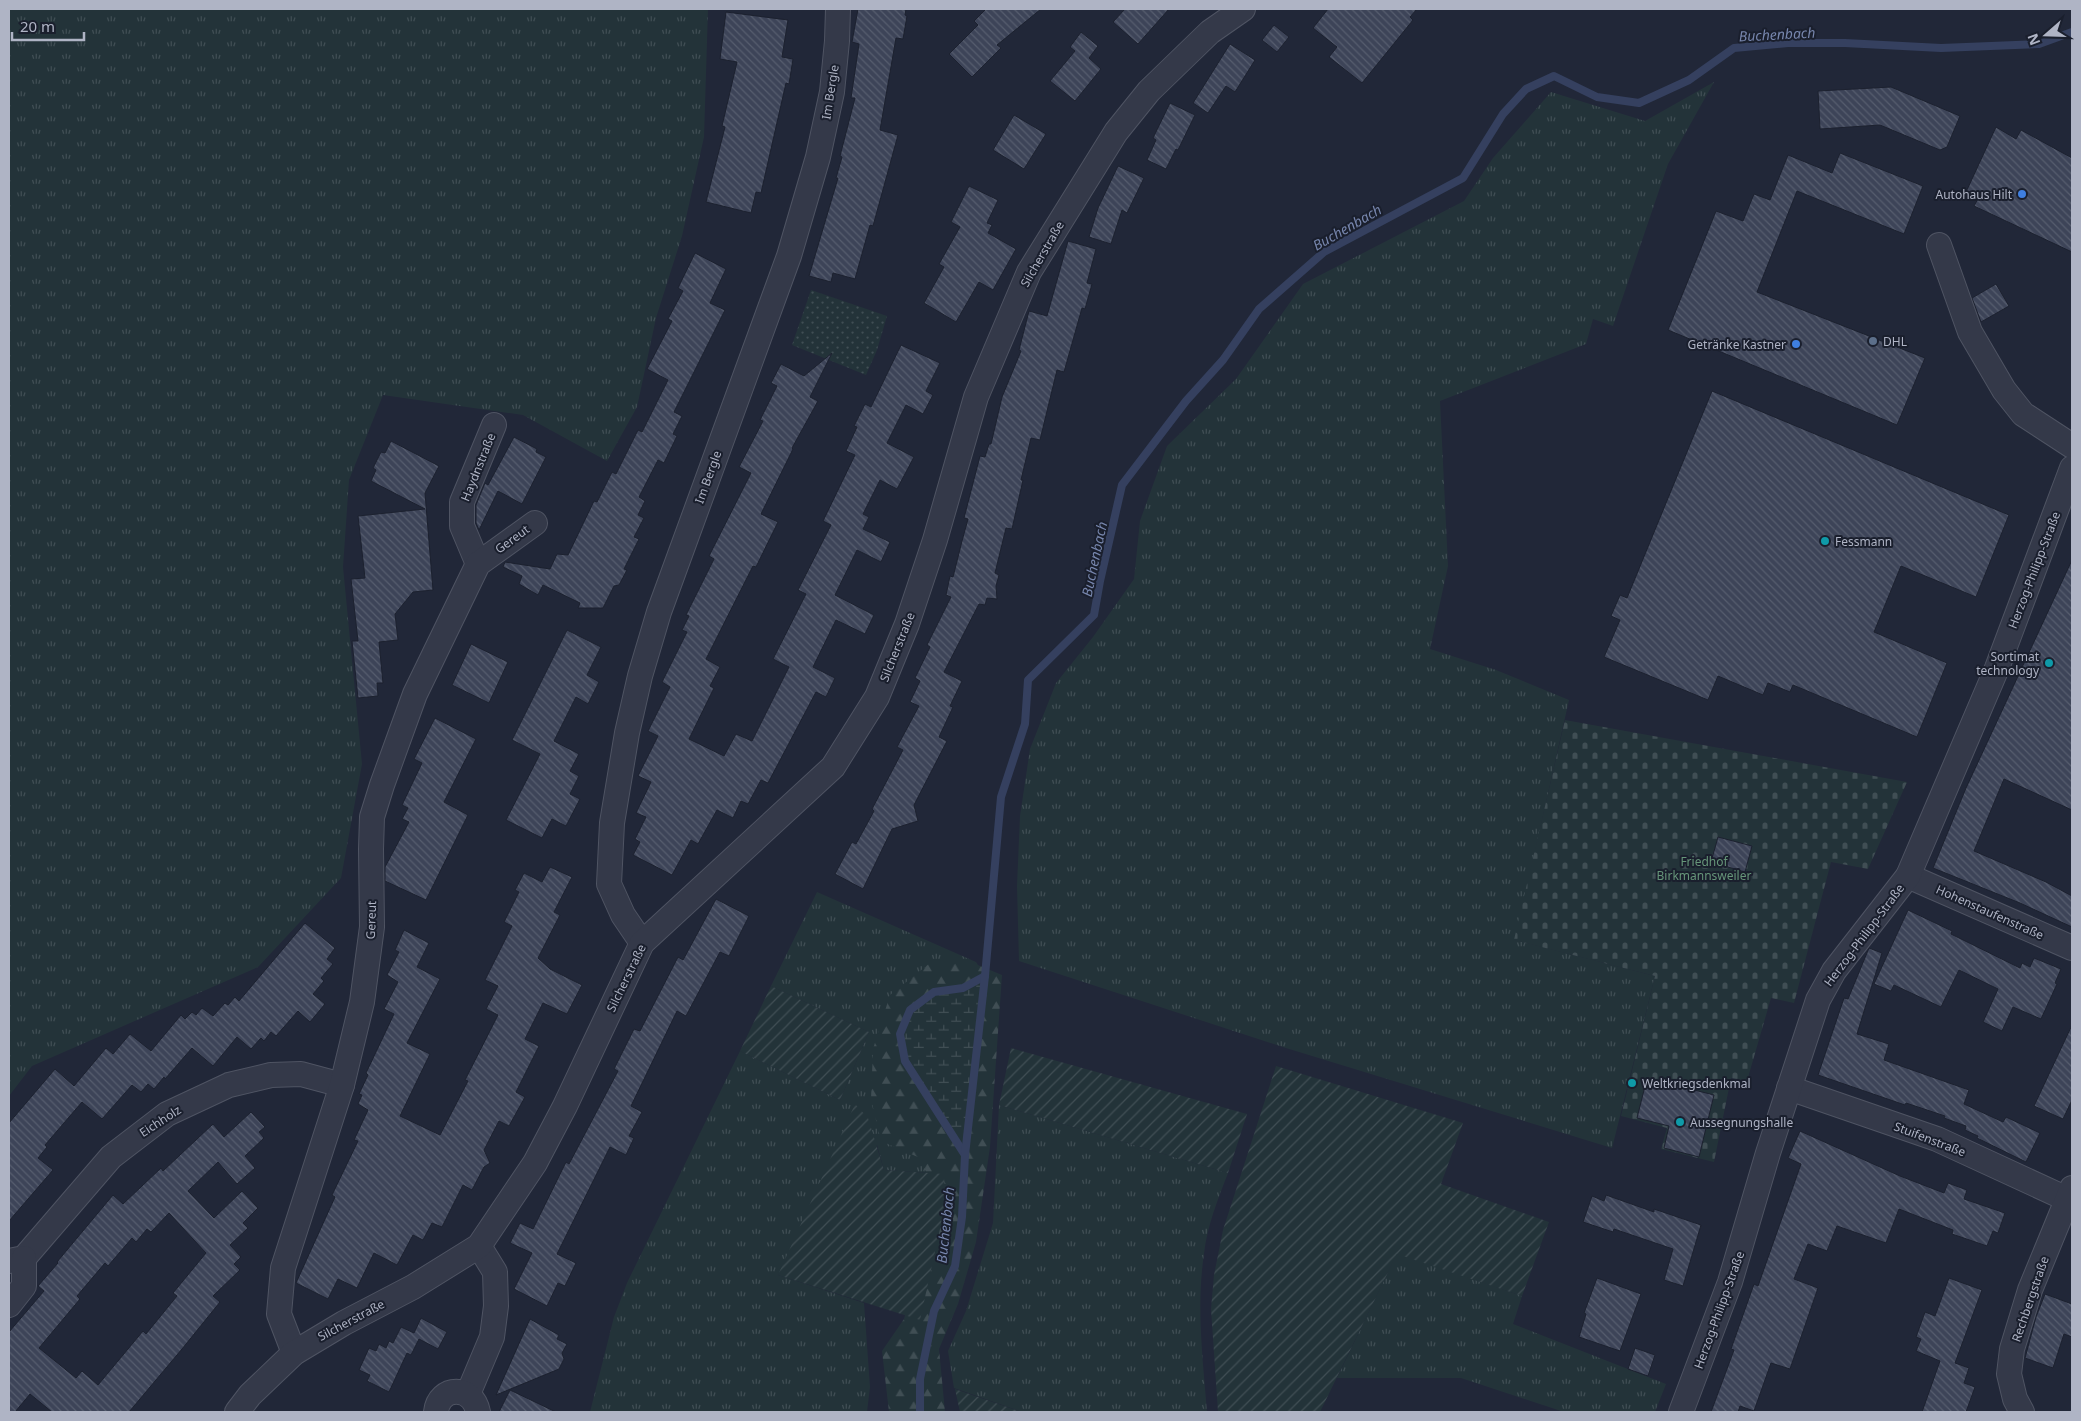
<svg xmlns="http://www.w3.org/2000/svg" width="2081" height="1421" font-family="'Noto Sans',sans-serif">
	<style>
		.grass { fill: url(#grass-tufts) }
		.forest { fill: url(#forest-firs) }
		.wetland { fill: url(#wetland-marsh) }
		.cemetery { fill: url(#cemetery-stones) }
		.park { fill: url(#park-dots) }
		.garden { fill: url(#garden-furrows) }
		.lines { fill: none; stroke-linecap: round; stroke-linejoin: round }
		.stream { stroke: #35405f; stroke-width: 8 }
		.building { fill: url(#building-back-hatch); stroke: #1c212f; fill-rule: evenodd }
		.minor-casing { stroke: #4f5463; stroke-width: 26 }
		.minor { stroke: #343949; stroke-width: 24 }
		.shop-dot { fill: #3f7fe0; stroke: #1a1f2d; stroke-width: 2 }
		.service-dot { fill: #5c6f8a; stroke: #1a1f2d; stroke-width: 2 }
		.culture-dot { fill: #0f9aa8; stroke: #1a1f2d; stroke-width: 2 }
		.labels { text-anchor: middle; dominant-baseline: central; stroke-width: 4; stroke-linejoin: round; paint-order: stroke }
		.street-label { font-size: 12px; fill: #afb4c5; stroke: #1a1f2d }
		.poi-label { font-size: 12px; fill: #afb4c5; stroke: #1a1f2d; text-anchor: start }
		.park-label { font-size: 12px; fill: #669579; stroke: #1a1f2d }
		.water-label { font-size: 14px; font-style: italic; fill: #7786ad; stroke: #1a1f2d }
	</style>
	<defs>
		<pattern id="grass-tufts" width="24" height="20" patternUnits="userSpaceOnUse" patternTransform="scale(1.25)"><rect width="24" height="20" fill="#233339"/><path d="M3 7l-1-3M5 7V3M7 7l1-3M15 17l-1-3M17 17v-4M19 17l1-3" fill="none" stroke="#404e54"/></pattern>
		<pattern id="forest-firs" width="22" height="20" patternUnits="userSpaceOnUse" patternTransform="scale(1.25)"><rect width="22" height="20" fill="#233339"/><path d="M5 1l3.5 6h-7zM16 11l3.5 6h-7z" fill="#404e54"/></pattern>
		<pattern id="wetland-marsh" width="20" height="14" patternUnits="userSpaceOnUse" patternTransform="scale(1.25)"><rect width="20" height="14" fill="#233339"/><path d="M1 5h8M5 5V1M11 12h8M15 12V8" fill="none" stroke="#404e54"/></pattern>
		<pattern id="cemetery-stones" width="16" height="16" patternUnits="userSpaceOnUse" patternTransform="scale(1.25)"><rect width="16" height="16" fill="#233339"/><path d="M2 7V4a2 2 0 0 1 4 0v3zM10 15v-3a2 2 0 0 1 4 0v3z" fill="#404e54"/></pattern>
		<pattern id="park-dots" width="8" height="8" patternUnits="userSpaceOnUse" patternTransform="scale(1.25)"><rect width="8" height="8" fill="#233339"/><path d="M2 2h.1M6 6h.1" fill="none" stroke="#404e54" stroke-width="1.8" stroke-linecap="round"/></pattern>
		<pattern id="garden-furrows" width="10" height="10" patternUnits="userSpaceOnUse" patternTransform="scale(1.25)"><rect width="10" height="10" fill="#233339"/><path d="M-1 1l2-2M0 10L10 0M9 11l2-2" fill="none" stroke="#404e54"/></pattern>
		<pattern id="building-back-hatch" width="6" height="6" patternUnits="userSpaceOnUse" patternTransform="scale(1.25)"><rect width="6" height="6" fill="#3d4458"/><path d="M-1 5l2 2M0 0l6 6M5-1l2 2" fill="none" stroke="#565d6e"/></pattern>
	</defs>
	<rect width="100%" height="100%" fill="#212738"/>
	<g class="grass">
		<path d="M9,9h699l-4,128 -22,99 -26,82 -19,89 -30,54 -84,-46 -140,-20 -34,85 -6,87 19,197 -21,114 -83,89 -226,99 -23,30z"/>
		<path d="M1714,82l-46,82 -55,162 -20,-7 -7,25 -146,57 8,165 -18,83 66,21 73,30 -54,240 140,36 -43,172 -326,-100 -267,-87 -2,-75 3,-70 10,-67 26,-66 37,-46 41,-58 6,-58 27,-75 69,-67 67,-95 161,-83 29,-43 58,-66 94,29z"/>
		<path d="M817,892l159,70 9,14 -41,198 -60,-4 -7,-25 -99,130 86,28 6,84 -3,25h-277l24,-95 13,-34 113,-232 100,49 29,-68 -98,-46z"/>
		<path d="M999,1105l229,68c-10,26 -21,53 -24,81 -8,53 -1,106 3,158h-185l-68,-24 -6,-37 18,-40 27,-88z"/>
		<path d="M1397,1253l125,43 -9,28 153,60 -11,28h-91l-103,-34h-124z"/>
	</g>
	<path class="forest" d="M963,959l39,16 -12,172 -14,95 -18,62 -19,45 6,63h-56l-7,-61 22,-32 32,-124 -16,-37 -39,-17 -10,-42 2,-50 17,-54 40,-32z"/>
	<path class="wetland" d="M985,976l-20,179 -60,-94 -5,-27 10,-24 24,-18 29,-4z"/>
	<path class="cemetery" d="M1565,720l342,62 -39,87 -37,-7 -37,141 -23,-5 -24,83 -16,-3 -17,84 -53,-13 6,-21 -46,-12 34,-140 -141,-36z"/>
	<path class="park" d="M811,290l76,26 -10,34 -11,25 -74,-30z"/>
	<g class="garden">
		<path d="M771,986l98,46 -29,68 -100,-49z"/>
		<path d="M1011,1048l236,66 -19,59 -229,-68z"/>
		<path d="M1276,1066l187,57 -22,61 108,38 -27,74 -125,-42 -77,158h-102l-7,-103 3,-34 9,-45z"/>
		<path d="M855,1104l13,14 16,52 60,4 1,32 -25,114 -142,-45z"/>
		<path d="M955,1389l67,23h-62z"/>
	</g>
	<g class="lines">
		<g class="stream">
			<path d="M965,1155l-60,-94 -5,-27 10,-24 24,-18 29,-4 22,-12"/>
			<path d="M920,1412v-33l14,-68 21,-45 7,-49 3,-62 20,-179 16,-179 24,-73 3,-44 66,-65 6,-34 22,-96 64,-84 37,-41 36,-51 65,-57 139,-74 40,-64 23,-25 28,-13 43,21 42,6 50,-23 45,-32 54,-5h57l96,5 98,-4 33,-12"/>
		</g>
	</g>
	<g class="building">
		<path d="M858,9h48l-1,6 2,1 -4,23 -7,-1 -16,92 18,5 -25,91 -3,-1 -15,54 -22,-6 -2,9 -22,-6 29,-98h-2l6,-21 -2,-1 15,-58h-4l8,-54 -7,-2z"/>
		<path d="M986,9h55l-44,36 4,3 -29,29 -23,-23 29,-29 -4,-4z"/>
		<path d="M1125,9h44l-31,35 -25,-22z"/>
		<path d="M1328,9h89l-7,8 3,3 -51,63 -33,-26 8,-10 -24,-19z"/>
		<path d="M726,12l62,8 -6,37 11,2 -4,25 -3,-1 -25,110 -5,-1 -5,21 -45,-11 19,-75 -3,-1 15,-64 -17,-3z"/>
		<path d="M1274,25l15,12 -12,15 -15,-12z"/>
		<path d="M1081,32l17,14 -9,12 12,11 -26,32 -25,-20 25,-30 -5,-4z"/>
		<path d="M1230,44l25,16 -20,32 -9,-6 -18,27 -15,-10z"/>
		<path d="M1891,87l69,29 -13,31 -7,3 -60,-25 -60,4 -2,-38z"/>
		<path d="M1170,103l25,12 -17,35 -2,-1 -10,20 -19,-9 9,-20 -3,-2z"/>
		<path d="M1014,115l32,19 -22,35 -31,-19z"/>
		<path d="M1996,127l20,12 5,-9 51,28v94l-98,-46 5,-9 -13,-5z"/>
		<path d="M1840,153l83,33 -19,48 -107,-43 -40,101 168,66 -28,67 -229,-95 48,-119 27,10 11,-27 16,6 18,-45 44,18z"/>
		<path d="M1118,166l26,12 -17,35 -5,-3 -11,34 -22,-7 9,-29z"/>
		<path d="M969,186l29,14 -11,23 5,2 -4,8 28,16 -23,41 -14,-8 -23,40 -32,-19 20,-36 -5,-3 21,-37 -9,-5z"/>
		<path d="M1068,241l28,8 -9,34 5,1 -7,25 -3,-1 -18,64 -7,-2 -17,70 -9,-2 -10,42h2l-11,49 -6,-1 -11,45 4,2 -3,11 1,13 -10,-1 -2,7 -6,-1 -35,68 18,9 -12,25 3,1 -14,30 8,4 -33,64 4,16 -26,8 -29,60 -28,-15 17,-32 4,2 18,-33 -2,-2 31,-59 -6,-3 22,-41 -9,-4 10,-21 -5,-3 15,-31 -3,-2 24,-48 -5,-2 4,-19 3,1 9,-36 6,-22 -4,-1 16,-62 5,1 4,-13h2l11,-47 19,-46 -2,-1 10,-39 18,5z"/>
		<path d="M695,253l31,16 -16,34 15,7 -51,102 8,4 -9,18 4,2 -13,27 -6,-3 -19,37 6,4 -7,14 6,3 -10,19 5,2 -15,30 3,1 -8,15 -5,1 -11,22h-25l2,-5 -37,-18 -5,10 -19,-11 3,-8 -19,-9 2,-5 45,7 7,-15 11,1 26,-54 3,1 15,-30 4,2 22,-44 4,2 26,-52 -21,-11 25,-48 -4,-2 15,-28 -5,-3z"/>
		<path d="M1996,284l13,22 -28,16 -9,-24z"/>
		<path d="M901,345l39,18 -14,28 7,4 -10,19 -17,-9 -19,38 27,14 -17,32 -17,-9 -17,34 6,3 -6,12 27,13 -9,20 -24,-12 -22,45 39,20 -9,19 -29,-14 -23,47 22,11 -9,19 -10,-5 -48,91 -7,-3 -13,24 -7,-3 -8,17 -16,-8 -19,34 -7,-4 -19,35 -39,-20 7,-13 -5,-3 11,-22 -10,-4 15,-31 -13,-6 20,-40 -10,-5 22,-44 -8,-5 25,-50 -5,-2 7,-14 -3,-1 28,-56 -5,-3 42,-83 -12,-6 24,-46 -3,-1 17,-34 -6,-3 10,-19 23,12 28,-23 -22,44 8,4 -26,47 1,1 -32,65 17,8 -22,45 -3,-1 -47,93 14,8 -10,19 4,2 -25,51 35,17 12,-22 16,7 37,-74 -16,-8 33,-65 -8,-4 33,-65 -8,-4 32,-66 -9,-4 11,-24 -3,-1 11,-22 6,3z"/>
		<path d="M1712,391l297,124 -33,82 -75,-31 -27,66 73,31 -30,74 -124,-52 -3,7 -22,-9 -5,12 -45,-19 -10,24 -104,-43 16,-37 -9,-4 9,-21 7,3z"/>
		<path d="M514,437l23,12 -1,3 10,5 -24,47 -24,-13 -19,39 -3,-7v-18l9,-22 3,2z"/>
		<path d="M391,441l48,25 -14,27 8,97 -20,2 -18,22 3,26 -19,2 4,41h-6l1,13 -20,2 -6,-57h6l-7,-62 14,-1 -7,-62 67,-7 -54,-28 5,-11 -3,-2 8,-16 4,1z"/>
		<path d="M2072,560v250l-68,-31 -30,72 72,31 26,14v31l-52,-24 -87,-35 33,-80z"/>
		<path d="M567,630l34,17 -14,28 12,7 -11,22 -12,-7 -22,44 25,13 -9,17 9,5 -9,18 10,5 -14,27 -14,-7 -10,19 -36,-18 34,-66 -28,-14z"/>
		<path d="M471,644l37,18 -19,41 -37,-18z"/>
		<path d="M435,718l41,21 -32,63 24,13 -42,85 -41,-19v-14l24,-45 -7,-3 6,-11 -6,-3 20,-42 -8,-4z"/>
		<path d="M1718,837l34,9 -7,26 -34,-10z"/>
		<path d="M550,867l22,10 -18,35 6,3 -22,43 12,11 32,16 -15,29 -24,-11 -18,36 14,7 -23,46 9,5 -16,29 -10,-5 -15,29 6,13 -6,4 -12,23 -9,-5 -21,42 -10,-4 -9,17 -10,-5 -16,30 -23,-12 -17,35 -19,-9 -10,20 -32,-16 39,-86 -3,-2 26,-54 -4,-1 14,-30 -10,-6 4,-9 -3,-1 9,-19 -2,-2 28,-59 -10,-5 14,-27 -11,-7 12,-23 -4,-2 9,-20 25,13 -12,24 23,12 -33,64 23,11 -30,62 40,19 28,-54 -3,-1 33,-65 -12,-6 12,-23 -13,-6 27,-54 -8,-4 15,-30 -4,-2 9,-17 18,9z"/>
		<path d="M716,899l33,17 -20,40 -9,-4 -34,64 -9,-5 -46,95 11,6 -13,24 5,2 -8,17 -16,-8 -53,107 19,9 -11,23 -7,-3 -11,23 -33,-17 18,-36 -22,-10 10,-20 13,6 33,-67 3,2 49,-93 -4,-2 20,-40 6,2 38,-74 5,3z"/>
		<path d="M1908,910l44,21 -1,3 69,34 2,-5 8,4 4,-9 27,11 -6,14 2,1 -16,35 -28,-12 -11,24 -19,-9 15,-33 -39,-19 -18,37 -47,-22 -3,6 -17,-7z"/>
		<path d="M305,923l30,25 -8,11 6,5 -12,14 3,3 -11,13 12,10 -15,18 -12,-11 -22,25 -5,-4 -7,9 -3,-3 -10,11 -14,-12 -24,29 -21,-18 -27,31 -1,-2 -10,12 -6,-5 -7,8 -9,-7 -30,34 -20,-17 -37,43 2,2 -9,11 15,12 -44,51v-98l46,-54 19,17 32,-38 7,6 17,-20 21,17 30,-36 4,4 7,-7 4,3 6,-7 11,8 12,-13 3,2 7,-8 4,4z"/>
		<path d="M1869,948l13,5 -25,81 32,10 -5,16 85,30 -5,14 39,18 3,-5 34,16 -14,29 -49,-24 1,-2 -13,-6 1,-4 -22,-8 1,-2 -39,-13 -1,2 -87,-30 26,-77 4,1z"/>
		<path d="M2072,1025v75l-9,19 -29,-13z"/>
		<path d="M1647,1078l67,17 -15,62 -35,-9 5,-22 -32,-8z"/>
		<path d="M251,1112l14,15 -6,5 5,6 -19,18 10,12 -18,16 -19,-22 -30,29 26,27 28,-27 16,17 -15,15 5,5 -18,17 11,12 -7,7 6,6 -27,26 7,6 -38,47 -53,63h-77l-22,-18 -15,18h-6v-80l35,-41 -6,-5 20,-23 -1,-1 56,-67 10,9 38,-36 2,3 50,-47 11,13zM169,1213l37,40 -33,40 4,3 -31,38 -3,-3 -45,54 -16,-14 -6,7 -37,-30 41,-49 -3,-3 28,-33 3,3 24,-28 4,4 11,-13 4,3z"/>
		<path d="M1800,1131l100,45 44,17 4,-10 19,7 -3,9 41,14 -7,20 -5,-2 -6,15 -35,-12 1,-4 -54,-21 -13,34 -49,-17 -10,25 -19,-7 -14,35 24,9 -28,81 -19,-6 -17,48 -14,-5 -2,6h-27l23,-62 -3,-1 23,-65 4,2 43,-122 -13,-6z"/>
		<path d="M1606,1195l48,17v-3l47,16 -18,61 -19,-6 9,-31 -59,-20 -1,3 -30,-10 9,-26 12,5z"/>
		<path d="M1597,1278l44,16 -21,57 -41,-14 7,-23 -2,-1z"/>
		<path d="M1949,1278l33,12 -27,73 14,5 -5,15 11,4 -9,25h-44l18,-51 -24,-10 5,-12 -5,-2 9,-25 10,4z"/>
		<path d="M2045,1294l27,10v33l-8,-3 -11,34 -28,-10 11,-41z"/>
		<path d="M421,1318l26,14 -9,17 -19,-10 -8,16 -4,-2 -18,39 -22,-11 3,-6 -11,-5 10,-22 7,3 3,-7 7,4 3,-7 4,2 8,-16 13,6z"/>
		<path d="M530,1319l29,16 -2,4 10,5 -5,9 2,6 -5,10 -63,26z"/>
		<path d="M1635,1348l20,7 -7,21 -20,-7z"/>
		<path d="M510,1390l46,22h-57z"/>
	</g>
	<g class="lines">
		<defs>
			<g id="minor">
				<path d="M1939,245l31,87 34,58 19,24 49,32"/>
				<path d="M478,564l-16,-38v-24l32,-77"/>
				<path d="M1908,876l164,72"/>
				<path d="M642,943l-19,-28 -14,-31 3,-61 15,-90 13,-57 19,-64 130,-356 29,-99 14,-65 5,-51 1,-32"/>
				<path d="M1789,1088l148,51 130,60"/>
				<path d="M9,1261l15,-3 87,-101 56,-43 62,-29 42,-10 30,-1 41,11"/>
				<path d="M9,1305l15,-19v-28"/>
				<path d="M294,1353l-15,-39 4,-46 59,-183 20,-83 10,-75 -1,-78 1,-32 10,-32 33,-91 63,-130 57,-41"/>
				<path d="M468,1394l24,-57 4,-31 -1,-34 -16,-26"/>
				<path d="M237,1412l13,-17 44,-42 50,-30 69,-36 66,-41 56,-83 30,-57 77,-163 191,-176 44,-70 30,-73 28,-84 41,-143 53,-125 87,-140 33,-41 61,-59 33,-23"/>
				<path d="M436,1412c3,-27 37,-27 42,0"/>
				<path d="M1681,1412l49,-130 38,-129 50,-153 16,-29 74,-95 89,-208 75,-200"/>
				<path d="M2022,1412l-7,-13 -6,-25 3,-25 18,-59 42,-102"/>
			</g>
		</defs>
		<use href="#minor" class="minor-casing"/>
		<use href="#minor" class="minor"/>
	</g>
	<g class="shop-dot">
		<circle cx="2022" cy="194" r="5"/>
		<circle cx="1796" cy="344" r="5"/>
	</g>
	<circle class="service-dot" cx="1873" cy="341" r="5"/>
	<g class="culture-dot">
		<circle cx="1825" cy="541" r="5"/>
		<circle cx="2049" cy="663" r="5"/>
		<circle cx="1632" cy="1083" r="5"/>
		<circle cx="1680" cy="1122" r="5"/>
	</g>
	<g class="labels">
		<g class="street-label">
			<text transform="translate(830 92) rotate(-81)">Im Bergle</text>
			<text transform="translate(1042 254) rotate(-60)">Silcherstraße</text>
			<text transform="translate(478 467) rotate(-68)">Haydnstraße</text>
			<text transform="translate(708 477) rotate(-70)">Im Bergle</text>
			<text transform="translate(512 539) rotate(-36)">Gereut</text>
			<text transform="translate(2034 570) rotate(-69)">Herzog-Philipp-Straße</text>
			<text transform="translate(897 647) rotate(-68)">Silcherstraße</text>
			<text transform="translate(1990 912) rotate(24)">Hohenstaufenstraße</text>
			<text transform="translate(371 920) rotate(-88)">Gereut</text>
			<text transform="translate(1864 935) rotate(-53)">Herzog-Philipp-Straße</text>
			<text transform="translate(626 978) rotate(-64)">Silcherstraße</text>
			<text transform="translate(160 1121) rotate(-33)">Eichholz</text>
			<text transform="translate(1930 1139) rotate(21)">Stuifenstraße</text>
			<text transform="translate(2030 1299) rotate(-71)">Rechbergstraße</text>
			<text transform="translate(1719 1310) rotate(-70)">Herzog-Philipp-Straße</text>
			<text transform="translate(351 1320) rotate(-28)">Silcherstraße</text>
		</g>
		<g class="poi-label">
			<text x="2012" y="194" text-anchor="end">Autohaus Hilt</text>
			<text x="1883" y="341">DHL</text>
			<text x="1786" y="344" text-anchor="end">Getränke Kastner</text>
			<text x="1835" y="541">Fessmann</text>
			<text x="2039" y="656" text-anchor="end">Sortimat<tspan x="2039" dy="14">technology</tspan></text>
			<text x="1642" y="1083">Weltkriegsdenkmal</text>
			<text x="1690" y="1122">Aussegnungshalle</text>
		</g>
		<g class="park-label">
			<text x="1704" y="861">Friedhof<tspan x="1704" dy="14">Birkmannsweiler</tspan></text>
		</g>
		<g class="water-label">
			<text transform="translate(1777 34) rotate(-3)">Buchenbach</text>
			<text transform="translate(1347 227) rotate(-30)">Buchenbach</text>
			<text transform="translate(1094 559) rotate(-78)">Buchenbach</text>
			<text transform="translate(945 1225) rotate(-84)">Buchenbach</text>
		</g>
	</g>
	<rect width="2081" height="1421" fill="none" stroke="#afb4c5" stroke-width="20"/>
	<g transform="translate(2046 35) rotate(250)" stroke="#1a1f2d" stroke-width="4" paint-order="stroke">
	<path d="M0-4L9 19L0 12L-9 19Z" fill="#afb4c5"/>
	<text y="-8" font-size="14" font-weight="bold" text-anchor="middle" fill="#afb4c5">N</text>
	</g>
	<path d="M12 32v8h72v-8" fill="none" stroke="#afb4c5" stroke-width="2.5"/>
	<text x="20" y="32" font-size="15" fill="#afb4c5" stroke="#1a1f2d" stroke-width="4" paint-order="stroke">20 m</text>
</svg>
